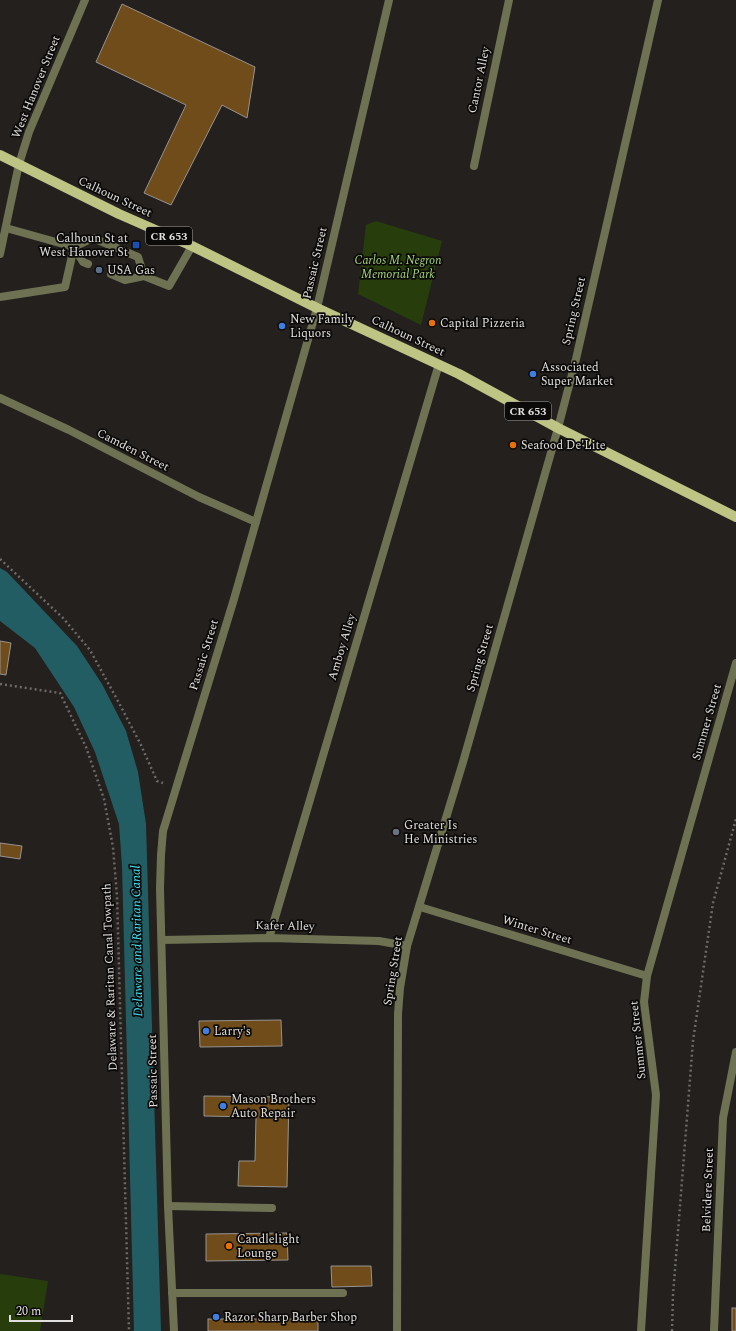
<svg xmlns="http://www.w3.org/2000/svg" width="736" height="1331" font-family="Spectral,serif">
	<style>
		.green { fill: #273e0c }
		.water { fill: #235d64 }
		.building { fill: #704c1a; stroke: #969390 }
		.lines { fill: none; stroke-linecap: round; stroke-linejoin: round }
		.path { stroke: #6c6a68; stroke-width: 2.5; stroke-dasharray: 2 3; stroke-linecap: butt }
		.service { stroke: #6e7253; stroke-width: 8 }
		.minor { stroke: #6e7253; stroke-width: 8 }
		.primary { stroke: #bdc484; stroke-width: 10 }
		.transit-dot { fill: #1a4fb4; stroke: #0c0a09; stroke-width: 1.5 }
		.service-dot { fill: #5c6f8a; stroke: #0c0a09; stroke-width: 1.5 }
		.food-dot { fill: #e8710a; stroke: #0c0a09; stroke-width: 1.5 }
		.shop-dot { fill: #3f7fe0; stroke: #0c0a09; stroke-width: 1.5 }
		.worship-dot { fill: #6b7280; stroke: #0c0a09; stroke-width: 1.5 }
		.labels { text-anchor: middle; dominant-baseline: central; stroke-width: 3.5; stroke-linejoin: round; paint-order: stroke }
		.shield { fill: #0c0a09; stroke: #a19f9d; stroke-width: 1 }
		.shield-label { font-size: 11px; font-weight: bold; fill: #e1dfdd }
		.street-label { font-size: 12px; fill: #e1dfdd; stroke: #0c0a09 }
		.poi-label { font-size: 12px; fill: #e1dfdd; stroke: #0c0a09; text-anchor: start }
		.park-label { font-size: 12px; font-style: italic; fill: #a7d67a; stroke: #0c0a09 }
		.water-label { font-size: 13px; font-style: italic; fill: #3ee1f3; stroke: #0c0a09 }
	</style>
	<rect width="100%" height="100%" fill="#23201e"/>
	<g class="green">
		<path d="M376,221l66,20 -21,84 -63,-31 8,-69z"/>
		<path d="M0,1274l48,7 -8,50h-40z"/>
	</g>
	<path class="water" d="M0,568l7,4 70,74 25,38 24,47 12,41 8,52 15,507h-27l-12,-465 -3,-42 -24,-72 -21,-45 -39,-59 -35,-27z"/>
	<g class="building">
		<path d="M122,4l133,63 -8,51 -25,-13 -51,100 -27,-12 42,-88 -90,-43z"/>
		<path d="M0,641l11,2 -5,32 -6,-1z"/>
		<path d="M0,843l22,3 -2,13 -20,-3z"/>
		<path d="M281,1020l1,26 -82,1 -1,-26z"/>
		<path d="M204,1096l85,1 -2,90 -49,-1 1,-25h16l1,-44 -52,-1z"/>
		<path d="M287,1233l1,27 -82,1v-27z"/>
		<path d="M331,1266h40l1,20 -40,1z"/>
		<rect x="732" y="1308" width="4" height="23"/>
		<rect x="208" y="1319" width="110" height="12"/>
	</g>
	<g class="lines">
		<g class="path">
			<path d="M0,559l63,59 27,32 29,53 22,42 16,36 6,2"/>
			<path d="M0,684l60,9 26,54 18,52 9,48 4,49 12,435"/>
			<path d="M672,1331l1,-36 20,-254 20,-138 23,-84"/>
		</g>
		<g class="service">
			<path d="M474,166l35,-166"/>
			<path d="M6,228l68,19 19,-9 45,19 6,19"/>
			<path d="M74,247l9,15 5,2"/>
			<path d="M111,274l14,6 19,-4 25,10 23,-40"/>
			<path d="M0,297l65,-10 9,-40"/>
			<path d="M269,938l170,-574"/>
			<path d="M162,940l107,-2 110,3 28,5"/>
			<path d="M168,1206l104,2"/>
			<path d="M172,1293h171"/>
		</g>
		<g class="minor">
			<path d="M0,254l19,-90 10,-32 56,-132"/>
			<path d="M0,398l69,32 130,67 57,25"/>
			<path d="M420,907l227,69"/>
			<path d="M174,1331l-6,-125 -8,-318 1,-33 2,-24 71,-232 83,-291 72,-308"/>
			<path d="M397,1331l1,-317 2,-26 7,-42 56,-184 95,-334 18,-69 82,-359"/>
			<path d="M641,1331l15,-236 -12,-93 3,-26 89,-313"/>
			<path d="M714,1331l9,-213 13,-66"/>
		</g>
		<path class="primary" d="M0,155l119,59 73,32 125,62 142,66 99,54 178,89"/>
	</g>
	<rect class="transit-dot" x="132" y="241" width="8" height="8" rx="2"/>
	<circle class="service-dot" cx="99" cy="270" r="4"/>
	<g class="food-dot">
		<circle cx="432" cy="323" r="4"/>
		<circle cx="513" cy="445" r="4"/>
		<circle cx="229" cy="1246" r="4"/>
	</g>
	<g class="shop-dot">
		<circle cx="282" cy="326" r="4"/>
		<circle cx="533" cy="374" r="4"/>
		<circle cx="206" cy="1031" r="4"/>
		<circle cx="223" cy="1106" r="4"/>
		<circle cx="216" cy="1317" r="4"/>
	</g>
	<circle class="worship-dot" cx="396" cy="832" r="4"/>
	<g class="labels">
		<g class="shield">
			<rect x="146" y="227" width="46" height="18" rx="3"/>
			<rect x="505" y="402" width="46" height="18" rx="3"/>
		</g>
		<g class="shield-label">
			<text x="169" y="236">CR 653</text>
			<text x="528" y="411">CR 653</text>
		</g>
		<g class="street-label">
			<text transform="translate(479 80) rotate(-78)">Cantor Alley</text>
			<text transform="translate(36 87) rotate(-68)">West Hanover Street</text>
			<text transform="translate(115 197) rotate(25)">Calhoun Street</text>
			<text transform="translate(315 263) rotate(-77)">Passaic Street</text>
			<text transform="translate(574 311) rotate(-77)">Spring Street</text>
			<text transform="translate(408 336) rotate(25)">Calhoun Street</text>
			<text transform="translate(133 450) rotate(27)">Camden Street</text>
			<text transform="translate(342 647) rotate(-73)">Amboy Alley</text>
			<text transform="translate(204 655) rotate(-73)">Passaic Street</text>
			<text transform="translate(480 658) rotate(-74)">Spring Street</text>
			<text transform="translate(707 722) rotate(-74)">Summer Street</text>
			<text transform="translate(285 926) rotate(1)">Kafer Alley</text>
			<text transform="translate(537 930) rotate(17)">Winter Street</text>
			<text transform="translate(393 971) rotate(-81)">Spring Street</text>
			<text transform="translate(110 977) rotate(-92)">Delaware &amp; Raritan Canal Towpath</text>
			<text transform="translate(638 1040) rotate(-96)">Summer Street</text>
			<text transform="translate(153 1071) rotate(-91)">Passaic Street</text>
			<text transform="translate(708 1190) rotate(-88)">Belvidere Street</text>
		</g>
		<g class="poi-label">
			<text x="128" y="238" text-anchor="end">Calhoun St at<tspan x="128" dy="14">West Hanover St</tspan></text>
			<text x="107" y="270">USA Gas</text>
			<text x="290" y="319">New Family<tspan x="290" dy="14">Liquors</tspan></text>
			<text x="440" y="323">Capital Pizzeria</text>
			<text x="541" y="367">Associated<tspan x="541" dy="14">Super Market</tspan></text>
			<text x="521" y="445">Seafood De'Lite</text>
			<text x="404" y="825">Greater Is<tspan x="404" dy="14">He Ministries</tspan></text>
			<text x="214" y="1031">Larry's</text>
			<text x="231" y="1099">Mason Brothers<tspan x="231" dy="14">Auto Repair</tspan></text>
			<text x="237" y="1239">Candlelight<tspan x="237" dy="14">Lounge</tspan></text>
			<text x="224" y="1317">Razor Sharp Barber Shop</text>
		</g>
		<g class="park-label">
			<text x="398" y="260">Carlos M. Negron<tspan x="398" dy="14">Memorial Park</tspan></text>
		</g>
		<g class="water-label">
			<text transform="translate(137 941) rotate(-91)">Delaware and Raritan Canal</text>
		</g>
	</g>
	<path d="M10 1315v6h62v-6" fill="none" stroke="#e1dfdd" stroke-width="2"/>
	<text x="16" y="1315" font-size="12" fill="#e1dfdd" stroke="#0c0a09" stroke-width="3" paint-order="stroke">20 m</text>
</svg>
